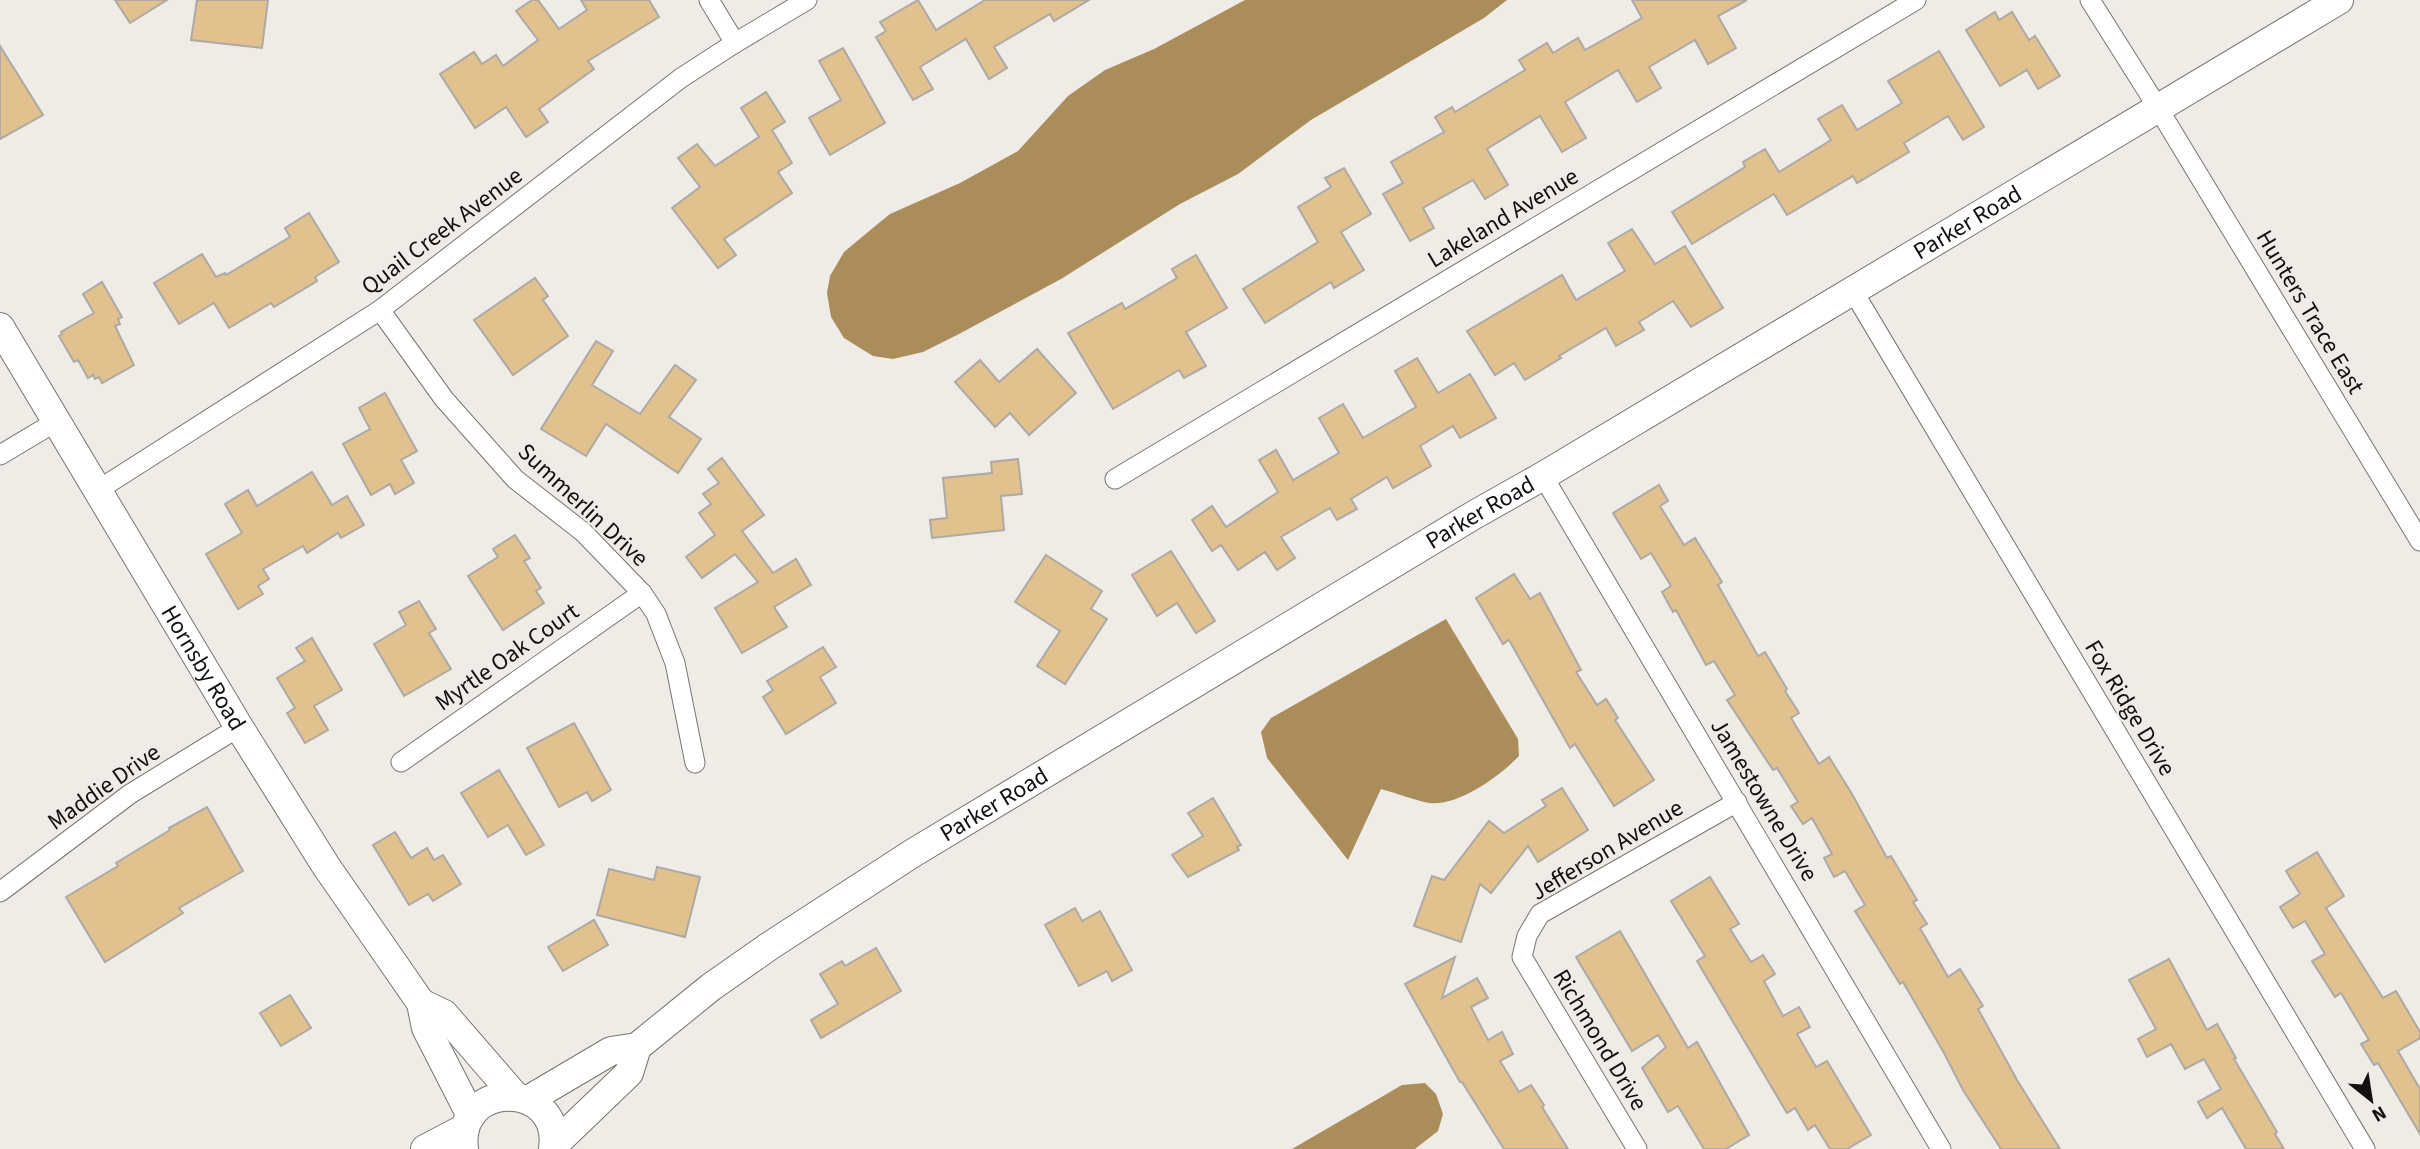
<svg xmlns="http://www.w3.org/2000/svg" width="2420" height="1149" font-family="'Source Sans 3',sans-serif">
	<style>
		.water { fill: #ab8d5c }
		.building { fill: #e1c18e; stroke: #ada9a4; stroke-width: 2 }
		.lines { fill: none; stroke-linecap: round; stroke-linejoin: round }
		.street-casing { stroke: #787570; stroke-width: 21 }
		.secondary-casing { stroke: #787570; stroke-width: 30 }
		.street { stroke: #fff; stroke-width: 19 }
		.secondary { stroke: #fff; stroke-width: 28 }
		.labels { text-anchor: middle; dominant-baseline: central; stroke-width: 5; stroke-linejoin: round; paint-order: stroke }
		.street-label { font-size: 24px; fill: #12110f; stroke: #efebe6 }
	</style>
	<rect width="100%" height="100%" fill="#efebe6"/>
	<g class="water">
		<path d="M1245,0h262l-23,18 -173,102 -73,54 -58,30 -119,75 -102,55 -36,18 -30,7 -20,-3 -29,-18 -13,-21 -4,-24 3,-17 14,-24 30,-25 16,-13 70,-31 58,-32 50,-55 37,-26 49,-21z"/>
		<path d="M1446,619l72,120 1,17c-18,19 -61,51 -90,47 -16,-3 -32,-10 -48,-14l-33,71 -81,-102 -6,-26 10,-14z"/>
		<path d="M1425,1083l11,11 7,20 -5,17 -23,18h-123l110,-64z"/>
	</g>
	<g class="building">
		<path d="M115,0h52l-37,23z"/>
		<path d="M197,0h71l-6,48 -71,-8z"/>
		<path d="M532,0h6l21,29 28,-19 -6,-10h68l10,17 -71,44 6,8 -55,40 9,13 -22,15 -20,-30 -31,21 -35,-54 34,-22 8,12 14,-9 7,11 35,-26 -22,-29z"/>
		<path d="M918,0l18,30 49,-30h104l-35,21 -4,-7 -56,33 13,21 -18,11 -23,-40 -46,28 13,22 -20,11 -37,-63 10,-6 -6,-9z"/>
		<path d="M1632,0h115l-29,16 18,32 -28,16 -13,-24 -46,27 12,21 -24,14 -19,-32 -53,32 21,36 -24,14 -22,-36 -53,33 21,36 -23,14 -12,-19 -50,28 11,20 -24,13 -27,-47 20,-11 -12,-21 53,-30 -9,-15 17,-10 3,5 70,-42 -6,-10 28,-17 6,10 25,-15 7,12 57,-32z"/>
		<path d="M1995,12l4,8 13,-8 17,28 6,-4 25,40 -22,13 -11,-19 -27,16 -34,-56z"/>
		<path d="M0,46l43,69 -43,24z"/>
		<path d="M843,48l42,75 -55,32 -21,-37 32,-18 -22,-39z"/>
		<path d="M1939,51l45,76 -21,13 -15,-24 -44,27 5,9 -52,31 -4,-7 -66,39 -13,-21 -82,50 -20,-32 73,-45 -2,-5 22,-13 14,23 52,-32 -13,-21 24,-14 15,25 45,-27 -14,-22z"/>
		<path d="M766,92l19,30 -13,8 20,33 -14,9 14,21 -68,46 12,16 -18,13 -46,-60 28,-21 -22,-29 19,-14 18,22 44,-29 -18,-29z"/>
		<path d="M1344,168l27,46 -30,18 23,38 -30,18 -3,-6 -66,41 -22,-34 75,-47 -20,-35 33,-20 -6,-9z"/>
		<path d="M309,213l30,49 -24,15 2,4 -43,26 -3,-4 -42,25 -15,-25 -35,21 -25,-41 48,-29 14,23 9,-4 1,2 64,-38 -5,-9z"/>
		<path d="M1632,229l23,35 30,-18 38,62 -32,19 -18,-26 -34,21 5,8 -28,16 -10,-18 -47,28 2,2 -36,22 -11,-17 -19,12 -28,-44 95,-56 14,25 49,-29 -17,-28z"/>
		<path d="M1196,255l31,53 -41,24 20,34 -22,12 -5,-8 -66,39 -45,-76 54,-30 3,6 52,-31 -5,-9z"/>
		<path d="M535,278l13,18 -5,4 25,36 -55,39 -39,-55z"/>
		<path d="M102,282l20,35 -4,2 2,5 -5,2 19,39 -32,18 -3,-6 -4,2 -2,-4 -5,3 -10,-18 -4,2 -15,-26 3,-2 -1,-2 33,-19 -11,-19z"/>
		<path d="M596,341l17,10 -21,34 48,29 35,-49 21,15 -27,37 32,22 -23,34 -72,-49 -20,32 -45,-27z"/>
		<path d="M1037,349l39,44 -47,42 -19,-22 -15,14 -40,-45 25,-22 19,22z"/>
		<path d="M1417,358l21,35 32,-19 26,44 -36,20 -7,-12 -33,20 11,20 -38,22 -6,-11 -36,22 6,10 -20,11 -7,-12 -49,29 14,21 -18,12 -12,-18 -27,18 -17,-25 -9,6 -20,-31 20,-14 14,21 52,-35 -19,-32 17,-10 17,30 46,-27 -20,-35 24,-14 20,34 53,-31 -21,-36z"/>
		<path d="M385,393l32,58 -16,9 13,23 -19,11 -5,-10 -19,11 -28,-51 27,-15 -11,-21z"/>
		<path d="M722,458l42,57 -22,16 31,42 23,-14 15,26 -37,22 13,20 -45,26 -27,-45 43,-26 -23,-28 -33,24 -16,-21 29,-22 -16,-22 12,-9 -8,-10 16,-11 -11,-14z"/>
		<path d="M1018,459l4,35 -21,2 3,34 -72,8 -2,-18 17,-2 -4,-40 49,-5 -1,-11z"/>
		<path d="M312,472l20,33 15,-9 17,29 -23,13 -3,-5 -31,20 -4,-7 -40,23 6,10 -11,7 5,8 -25,15 -32,-55 36,-21 -17,-29 23,-14 9,16z"/>
		<path d="M1659,485l9,16 -8,5 24,39 11,-7 27,44 -4,3 40,71 7,-4 22,37 -2,2 14,22 -8,5 28,46 10,-7 23,37 35,64 4,-2 26,44 -4,2 14,22 -7,4 28,49 12,-8 23,37 -5,3 39,71 43,69h-59l-38,-59 -19,-37 -41,-71 -3,2 -45,-73 10,-6 -20,-34 -11,6 -10,-19 8,-4 -20,-36 -9,6 -12,-18 7,-4 -21,-34 -4,2 -46,-70 8,-5 -21,-34 -8,4 -30,-55 -3,2 -11,-20 9,-6 -20,-33 -10,6 -28,-46z"/>
		<path d="M515,535l15,23 -6,3 17,27 -5,3 8,12 -41,27 -35,-54 30,-19 -5,-8z"/>
		<path d="M1171,551l44,70 -19,12 -19,-30 -20,13 -25,-41z"/>
		<path d="M1046,555l56,36 -11,18 16,10 -42,65 -28,-18 23,-35 -45,-29z"/>
		<path d="M1514,574l16,25 10,-6 41,77 -5,2 21,33 9,-6 12,19 -3,2 39,60 -40,26 -39,-62 -5,4 -61,-108 -6,4 -27,-46z"/>
		<path d="M419,601l17,28 -7,4 22,36 -47,27 -30,-52 32,-19 -7,-13z"/>
		<path d="M312,638l30,52 -28,16 14,24 -23,13 -18,-30 8,-5 -18,-30 28,-17 -9,-13z"/>
		<path d="M823,647l13,20 -16,10 16,26 -50,31 -23,-37 10,-7 -6,-9z"/>
		<path d="M574,723l37,67 -19,11 -5,-9 -28,15 -32,-59z"/>
		<path d="M499,770l45,75 -18,10 -18,-30 -20,12 -27,-44z"/>
		<path d="M1562,788l26,42 -50,32 -10,-16 -37,47 -11,-9 -19,58 -47,-16 18,-50 12,4 45,-59 15,12 42,-27 -4,-6z"/>
		<path d="M1213,798l28,47 -4,2 2,3 -51,27 -16,-22 31,-19 -15,-23z"/>
		<path d="M207,807l36,64 -64,37 4,5 -78,49 -39,-65 52,-31 -2,-3 54,-33 -1,-2z"/>
		<path d="M395,832l16,26 16,-10 7,12 9,-5 18,29 -28,17 -5,-7 -19,11 -36,-60z"/>
		<path d="M2317,852l27,44 -18,12 57,90 13,-7 24,41v6l-22,13 22,38v45l-42,-71 -4,2 -13,-21 8,-4 -28,-47 -6,4 -23,-36 13,-7 -20,-33 -12,7 -13,-21 20,-13 -14,-23z"/>
		<path d="M657,867l43,10 -15,60 -88,-22 12,-46 45,11z"/>
		<path d="M1710,877l29,47 -9,5 21,33 12,-7 12,19 -11,7 19,35 16,-9 11,20 -13,7 19,33 11,-6 44,74 -24,14h-17l-15,-24 -7,5 -13,-22 -8,5 -90,-152 8,-5 -34,-55z"/>
		<path d="M1075,908l7,13 18,-10 32,59 -20,11 -5,-10 -28,15 -34,-61z"/>
		<path d="M594,920l14,25 -45,26 -15,-24z"/>
		<path d="M1620,931l68,117 9,-6 52,93 -23,14h-22l-26,-43 -10,6 -26,-44 24,-21 -8,-12 -26,16 -56,-94z"/>
		<path d="M876,948l25,43 -80,47 -10,-18 27,-16 -18,-30 22,-13 3,5z"/>
		<path d="M1455,957l-13,41 35,-20 11,20 -17,9 17,33 14,-8 11,22 -13,7 19,31 12,-7 13,20 -2,2 26,42h-64l-42,-67h-2l-55,-98z"/>
		<path d="M2169,959l38,71 10,-6 19,34 -2,1 43,73 -2,2 9,15h-38l-24,-41 -15,10 -9,-16 23,-13 -17,-30 -19,10 -14,-25 -24,13 -9,-18 18,-10 -27,-49z"/>
		<path d="M290,995l21,33 -30,18 -21,-33z"/>
	</g>
	<g class="lines">
		<defs>
			<g id="street">
				<path d="M709,0l26,43"/>
				<path d="M2090,0l68,108 262,433"/>
				<path d="M1853,291l512,858"/>
				<path d="M380,310l64,89 71,80 68,53 59,61 14,21 19,49 20,100"/>
				<path d="M0,455l57,-34"/>
				<path d="M1543,476l398,673"/>
				<path d="M1115,479l801,-479"/>
				<path d="M98,490l282,-180 301,-232 54,-35 72,-43"/>
				<path d="M401,762l241,-169"/>
				<path d="M0,892l130,-98 109,-67"/>
				<path d="M1637,1149l-115,-192 5,-21 13,-22 197,-112"/>
			</g>
			<g id="secondary">
				<path id="s1" d="M0,327l239,400 87,139 95,137 5,25 45,88"/>
				<path d="M421,1003l23,11 71,82"/>
				<path id="s2" d="M528,1100l83,-49 26,-4 74,-60 60,-42 142,-92 561,-338 69,-39 796,-476"/>
				<path d="M554,1145l75,-72 8,-26"/>
				<path d="M425,1149l40,-21"/>
				<path d="M464,1149c-9,-70 99,-69 89,0"/>
			</g>
		</defs>
		<use href="#street" class="street-casing"/>
		<use href="#secondary" class="secondary-casing"/>
		<use href="#street" class="street"/>
		<use href="#secondary" class="secondary"/>
	</g>
	<g class="labels">
		<g class="street-label">
			<text transform="translate(1503 218) rotate(-31)">Lakeland Avenue</text>
			<text stroke="none"><textPath href="#s2" startOffset="1689">Parker Road</textPath></text>
			<text transform="translate(442 231) rotate(-37)">Quail Creek Avenue</text>
			<text transform="translate(2310 312) rotate(59)">Hunters Trace East</text>
			<text transform="translate(583 505) rotate(43)">Summerlin Drive</text>
			<text stroke="none"><textPath href="#s2" startOffset="1122">Parker Road</textPath></text>
			<text transform="translate(507 657) rotate(-35)">Myrtle Oak Court</text>
			<text stroke="none"><textPath href="#s1" startOffset="397">Hornsby Road</textPath></text>
			<text transform="translate(2130 708) rotate(59)">Fox Ridge Drive</text>
			<text transform="translate(104 787) rotate(-35)">Maddie Drive</text>
			<text transform="translate(1764 800) rotate(59)">Jamestowne Drive</text>
			<text stroke="none"><textPath href="#s2" startOffset="555">Parker Road</textPath></text>
			<text transform="translate(1607 850) rotate(-31)">Jefferson Avenue</text>
			<text transform="translate(1600 1040) rotate(59)">Richmond Drive</text>
		</g>
	</g>
	<g transform="translate(2371 1100) rotate(150)" stroke="#efebe6" stroke-width="5" paint-order="stroke">
	<path d="M0-5L12 26L0 18L-12 26Z" fill="#12110f"/>
	<text y="-10" font-size="19" font-weight="bold" text-anchor="middle" fill="#12110f">N</text>
	</g>
</svg>
